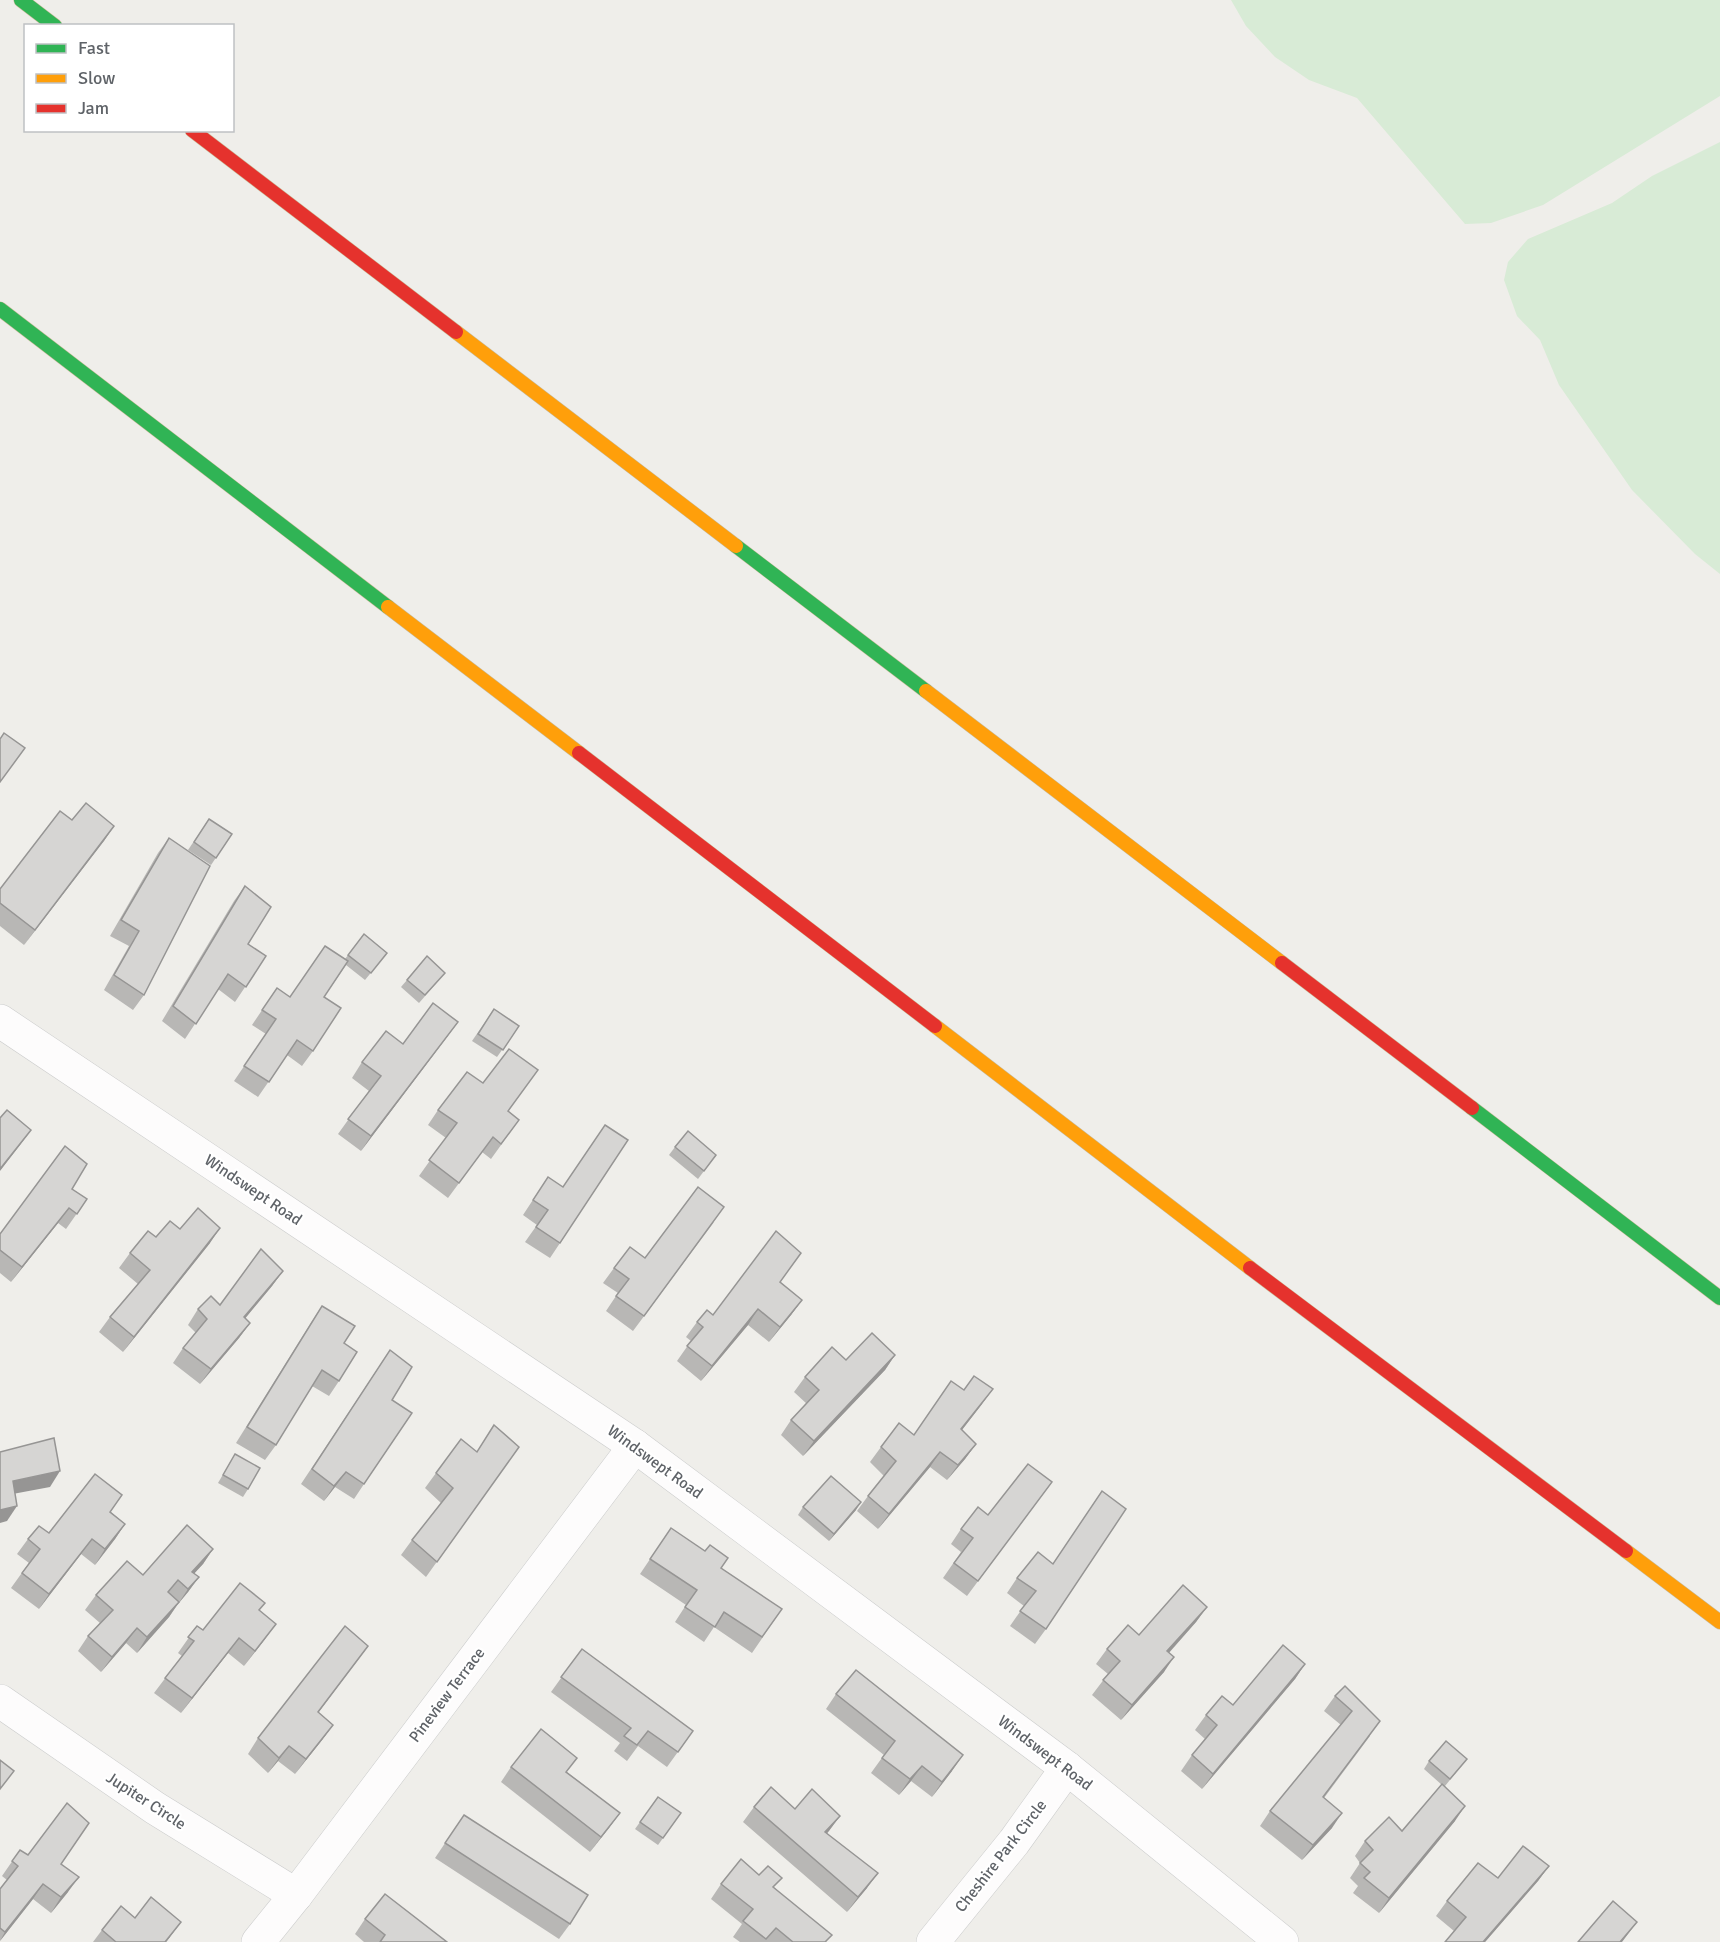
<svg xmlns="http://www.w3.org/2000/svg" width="1720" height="1942" font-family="Signika,sans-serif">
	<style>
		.green { fill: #d8ebd6 }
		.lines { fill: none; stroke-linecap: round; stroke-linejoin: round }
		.street-casing { stroke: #cbcccc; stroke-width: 34 }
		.fast-casing { stroke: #c8b996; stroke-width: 15 }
		.slow-casing { stroke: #c8b996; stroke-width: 15 }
		.jam-casing { stroke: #c8b996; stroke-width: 15 }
		.street { stroke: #fdfcfc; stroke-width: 33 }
		.fast { stroke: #30b455; stroke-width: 14 }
		.slow { stroke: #ff9f0a; stroke-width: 14 }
		.jam { stroke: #e5322d; stroke-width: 14 }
		.wall { fill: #b8b7b5 }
		.shaded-wall { fill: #969594 }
		.building { fill: #d6d5d3; stroke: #969594; stroke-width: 1.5 }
		.labels { text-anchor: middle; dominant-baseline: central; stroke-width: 4.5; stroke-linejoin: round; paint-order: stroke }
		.street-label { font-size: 16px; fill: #5f6368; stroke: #fff }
	</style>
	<rect width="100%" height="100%" fill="#efeeea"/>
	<g class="green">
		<path d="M1231,0h489v96l-177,109 -52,18 -26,1 -108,-126 -48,-18 -34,-23 -29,-31z"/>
		<path d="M1720,142v432l-25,-20 -63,-64 -73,-105 -19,-45 -23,-24 -13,-36 4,-18 20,-23 84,-36 40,-27z"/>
	</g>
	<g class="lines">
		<defs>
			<g id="street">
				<path d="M0,1021l635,425 432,322 215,174"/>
				<path d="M0,1701l155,107 141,87"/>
				<path d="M258,1942l38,-47 339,-449"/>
				<path d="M933,1942l81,-100 53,-74"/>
			</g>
			<g id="fast">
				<path d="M21,0l34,26"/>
				<path d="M0,309l388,298"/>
				<path d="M736,546l190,145"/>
				<path d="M1472,1108l248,190"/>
			</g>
			<g id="slow">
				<path d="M456,332l280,214"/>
				<path d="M388,607l191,146"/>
				<path d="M926,691l356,272"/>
				<path d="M935,1026l315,242"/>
				<path d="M1626,1551l94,71"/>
			</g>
			<g id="jam">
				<path d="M192,130l264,202"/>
				<path d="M579,753l356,273"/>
				<path d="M1282,963l190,145"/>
				<path d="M1250,1268l376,283"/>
			</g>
		</defs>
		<use href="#street" class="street-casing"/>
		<use href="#fast" class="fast-casing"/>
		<use href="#slow" class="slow-casing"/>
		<use href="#jam" class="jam-casing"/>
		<use href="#street" class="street"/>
		<use href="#fast" class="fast"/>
		<use href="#slow" class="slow"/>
		<use href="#jam" class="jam"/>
	</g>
	<g class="wall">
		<path d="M209,819l23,15 -21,31 -23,-15z"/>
		<path d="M72,820l42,6 -90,119 -24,-19v-37z"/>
		<path d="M169,838l-25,157 -11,15 -29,-20 25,-44 -19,-10 48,-83z"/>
		<path d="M245,886l3,58 18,12 -31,46 -17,-13 -33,50 -23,-18 72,-120z"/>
		<path d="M364,934l23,19 -22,27 -19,-15 -22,32 -11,54 -11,15 -15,-11 -29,42 -24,-16 32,-47 -14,-9 25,-37 13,9 55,-38z"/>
		<path d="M407,980h32l-20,23 -18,-16z"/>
		<path d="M494,1009l25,17 -22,31 -25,-16z"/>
		<path d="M458,1022l-97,129 -23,-17 31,-43 -17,-13 10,-16z"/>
		<path d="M438,1110l70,1 11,9 -28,39 -9,-7 -34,46 -29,-22 27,-38 -18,-13z"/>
		<path d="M675,1147l41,8 -18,24 -29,-24z"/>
		<path d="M548,1177l12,66 -10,15 -25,-16 12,-17 -14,-10z"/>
		<path d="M72,1189l15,10 -21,30 -8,-6 -47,59 -11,-9v-39z"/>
		<path d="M714,1222l-81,109 -27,-20 12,-18 -15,-10 11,-15 31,-10z"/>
		<path d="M180,1229l30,14 -87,109 -24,-20 11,-15 28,-33 -19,-16 11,-15 26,-16z"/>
		<path d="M283,1271l-11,15 -27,32 5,5 -11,15 -39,46 -27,-21 10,-15 13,-15 -8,-8 10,-16 22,-4z"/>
		<path d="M780,1282l22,18 -11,15 -22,27 -21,-17 -47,56 -24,-20 14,-20 -5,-4 11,-15z"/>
		<path d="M322,1306l22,37 -5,38 -10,15 -17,-10 -36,59 -11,15 -29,-17 76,-122z"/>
		<path d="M390,1350l2,50 -28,84 -10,15 -19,-12 -11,14 -23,-17z"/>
		<path d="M895,1355l-10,15 -82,86 -22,-21 10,-15 16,-16 -13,-12 11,-15 41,-17z"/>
		<path d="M982,1404l-20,26 14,14 -11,15 -18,21 -17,-13 -52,62 -21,-18 11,-15 16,-20 -14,-14 11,-15 33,-12z"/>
		<path d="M494,1425l25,22 -93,130 -25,-22 11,-15 29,-37 -16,-15 11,-15 41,-21z"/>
		<path d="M235,1454l13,35 -5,8 -25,-14z"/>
		<path d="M1052,1482l-85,114 -24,-18 18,-26 -10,-8 10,-15z"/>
		<path d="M1102,1491l-56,138 -11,15 -25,-18 14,-20 -17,-13 10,-15 36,-14z"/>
		<path d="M803,1507l53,3 -27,31 -31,-26z"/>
		<path d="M111,1512l14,12 -10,15 -20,26 -14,-11 -42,55 -28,-21 18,-25 -12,-9 11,-15 21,-6z"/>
		<path d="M671,1528l50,40 61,41 -30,44 -38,-26 -10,15 -29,-20 11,-17 -46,-31z"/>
		<path d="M213,1549l-10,15 -9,9 5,4 -11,15 -10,12 -9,13 -32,36 -11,-10 -25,29 -23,-21 10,-15 12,-13 -15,-13 11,-15 47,-20z"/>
		<path d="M1207,1607l-11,15 -27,31 -5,19 -43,48 -29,-25 16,-21 -12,-10 11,-15z"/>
		<path d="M259,1611l6,28 -21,27 -16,-13 -47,60 -27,-20 28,-37 -4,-3 19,-27 6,4z"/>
		<path d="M368,1646l-50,67 15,12 -11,15 -27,34 -17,-13 -10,12 -20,-19 10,-16z"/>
		<path d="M582,1649l111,82 -26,36 -29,-21 -11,15 -13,-10 6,-8 -69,-51z"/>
		<path d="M1305,1664l-10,15 -93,110 -21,-18 11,-16 13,-16 -10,-9 11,-15 27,-10z"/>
		<path d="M1345,1686l25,50 -46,62 8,30 -30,32 -42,-34 10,-15 71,-86 -17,-14 11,-15z"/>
		<path d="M836,1694l116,77 -20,26 -21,-16 -12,14 -28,-22 13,-18 -58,-46z"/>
		<path d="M1467,1759l-22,27 10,35 -76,92 -26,-20 5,-7 -8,-8 10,-15 -5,-7 10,-15 37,-10 40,-46 -18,-16 5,-8z"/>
		<path d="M511,1767l56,5 53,41 -30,39 -89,-70z"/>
		<path d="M658,1797l23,16 -23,32 -23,-16z"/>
		<path d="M754,1807l41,2 45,7 -13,17 40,55 -20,24 -104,-90z"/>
		<path d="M464,1815l106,109 -11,15 -124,-81z"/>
		<path d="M20,1850l8,5 33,9 7,28 -17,21 -18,-14 -33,42v-52l7,-9 -5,-4z"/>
		<path d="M1549,1866l-11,15 -53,61h-40l9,-11 -18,-15 11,-15 51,-23z"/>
		<path d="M759,1875l16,13 52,54h-87l-7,-5 9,-13 -31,-25 10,-15z"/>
		<path d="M135,1918l35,19 -4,5h-73l9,-12z"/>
		<path d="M365,1919l82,23h-83l-9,-8z"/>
	</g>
	<g class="shaded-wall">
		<path d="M114,826l-10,15 -80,104 11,-15z"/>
		<path d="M458,1022l-11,15 -86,114 10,-15z"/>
		<path d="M31,1130l-11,15 -20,26v-2z"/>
		<path d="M69,1208l-11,15 -47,59 11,-15z"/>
		<path d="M220,1228l-10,15 -87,109 11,-15z"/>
		<path d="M283,1271l-11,15 -38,46 10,-15z"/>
		<path d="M802,1300l-11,15 -22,27 11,-15z"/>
		<path d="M758,1309l-10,16 -47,56 11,-15z"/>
		<path d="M250,1323l-11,15 -39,46 11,-15z"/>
		<path d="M895,1355l-10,15 -82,86 11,-15z"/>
		<path d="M993,1389l-11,15 -31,40 10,-15z"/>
		<path d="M976,1444l-11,15 -18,21 11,-15z"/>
		<path d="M940,1452l-10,15 -52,62 11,-15z"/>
		<path d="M60,1471l-10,16 -48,9 11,-15z"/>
		<path d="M346,1472l-11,15 -11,14 10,-15z"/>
		<path d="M861,1502l-5,8 -27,31 5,-7z"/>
		<path d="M17,1506l-10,15 -7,2v-13z"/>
		<path d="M125,1524l-10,15 -20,26 10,-16z"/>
		<path d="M92,1539l-11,15 -42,55 10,-15z"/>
		<path d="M213,1549l-10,15 -21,23 10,-15z"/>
		<path d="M199,1577l-11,15 -10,12 10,-15z"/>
		<path d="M179,1602l-10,15 -32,36 10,-16z"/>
		<path d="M1207,1607l-11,15 -39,44 10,-15z"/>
		<path d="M276,1624l-11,15 -21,27 11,-15z"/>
		<path d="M137,1628l-11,15 -25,29 11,-15z"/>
		<path d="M239,1638l-11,15 -47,60 11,-15z"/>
		<path d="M368,1646l-11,15 -50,66 11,-15z"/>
		<path d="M1174,1657l-10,15 -43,48 11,-15z"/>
		<path d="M1305,1664l-10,15 -93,110 11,-15z"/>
		<path d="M333,1725l-11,15 -27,34 11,-15z"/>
		<path d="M289,1746l-11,15 -10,12 11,-15z"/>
		<path d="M963,1755l-11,16 -20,26 10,-15z"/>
		<path d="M922,1766l-11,15 -12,14 11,-16z"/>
		<path d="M1465,1806l-10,15 -76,92 10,-15z"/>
		<path d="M620,1813l-11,15 -19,24 11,-15z"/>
		<path d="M1342,1813l-10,15 -30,32 11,-15z"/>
		<path d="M840,1816l-11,15 -14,16 10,-15z"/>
		<path d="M1549,1866l-11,15 -53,61h-2z"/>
		<path d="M878,1873l-11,15 -20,24 11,-15z"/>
		<path d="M79,1877l-11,15 -17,21 10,-16z"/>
		<path d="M43,1884l-10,15 -33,42 5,-9z"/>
		<path d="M181,1922l-11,15 -4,5h-1z"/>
		<path d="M1637,1922l-15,20h-2z"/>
	</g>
	<g class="building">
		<path d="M4,733l21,15 -25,34v-43z"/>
		<path d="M86,803l28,23 -79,104 -35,-27v-14l60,-78 12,9z"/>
		<path d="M209,819l23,15 -16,24 -22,-16z"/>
		<path d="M169,838l41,28 -66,129 -30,-20 25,-44 -18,-11z"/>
		<path d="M245,886l26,21 -23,37 18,12 -20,31 -18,-13 -32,50 -23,-18z"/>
		<path d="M364,934l23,19 -16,20 -23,-18z"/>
		<path d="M325,946l23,15 -24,36 17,11 -28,43 -16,-11 -28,42 -25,-16 32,-47 -14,-9 15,-22 13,9z"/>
		<path d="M427,956l18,17 -20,22 -18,-15z"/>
		<path d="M433,1003l25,19 -87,114 -23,-17 33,-43 -19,-14 24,-31 17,13z"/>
		<path d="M494,1009l25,17 -16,24 -25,-16z"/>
		<path d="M509,1049l29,21 -30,41 11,9 -18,24 -8,-7 -34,46 -30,-23 28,-37 -19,-13 29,-38 16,11z"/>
		<path d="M7,1110l24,20 -31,39v-51z"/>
		<path d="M605,1125l23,15 -68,103 -24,-16 12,-17 -15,-10 15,-23 15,10z"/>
		<path d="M688,1131l28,24 -12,16 -29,-24z"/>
		<path d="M65,1146l22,18 -15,25 15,10 -10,15 -8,-6 -47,59 -22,-17v-16z"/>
		<path d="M698,1187l26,20 -80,109 -28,-20 13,-17 -15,-11 16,-21 15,11z"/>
		<path d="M198,1208l22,20 -86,109 -24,-20 40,-47 -20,-17 18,-22 8,6 14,-16 10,8z"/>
		<path d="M776,1231l25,22 -21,29 22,18 -22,27 -22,-18 -46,57 -25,-20 16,-19 -6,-5 10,-12 6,5z"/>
		<path d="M261,1249l22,22 -39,46 6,6 -39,46 -28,-21 24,-29 -9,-10 13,-13 9,9z"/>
		<path d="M322,1306l33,20 -11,17 13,9 -18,29 -17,-11 -46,75 -29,-18z"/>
		<path d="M872,1333l23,22 -81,86 -23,-21 28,-30 -14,-13 27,-30 14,13z"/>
		<path d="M390,1350l22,17 -20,33 20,13 -48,71 -18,-12 -12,14 -22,-17z"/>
		<path d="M974,1376l19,13 -32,40 15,15 -18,21 -18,-13 -51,62 -21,-18 28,-35 -15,-14 18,-24 15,12 37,-54 13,9z"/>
		<path d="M494,1425l25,22 -82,115 -25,-22 41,-52 -17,-15 25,-34 16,13z"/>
		<path d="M54,1438l6,33 -47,10 4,25 -17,4v-58z"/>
		<path d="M235,1454l25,14 -12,21 -25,-14z"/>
		<path d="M1028,1464l24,18 -74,99 -24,-18 19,-25 -12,-9 17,-22 10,8z"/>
		<path d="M95,1474l27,21 -12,17 15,12 -20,25 -13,-10 -43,55 -27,-21 18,-24 -12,-10 11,-13 10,7z"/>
		<path d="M831,1476l30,26 -27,32 -31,-27z"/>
		<path d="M1102,1491l24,18 -80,120 -26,-18 16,-20 -19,-13 21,-26 15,12z"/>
		<path d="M187,1525l26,24 -21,23 7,5 -11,12 -10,-9 -10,12 11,10 -32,35 -10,-9 -25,29 -24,-21 25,-26 -17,-15 31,-34 16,14z"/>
		<path d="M671,1528l34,23 5,-6 18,13 -7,10 61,41 -20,28 -38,-25 -9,15 -30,-20 12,-17 -47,-31z"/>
		<path d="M240,1583l25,20 -6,7 17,14 -21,27 -16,-13 -47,60 -27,-20 29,-37 -6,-4 9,-11 6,4z"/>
		<path d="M1183,1585l24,22 -40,44 7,6 -42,48 -29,-25 17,-19 -13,-12 21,-24 11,10z"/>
		<path d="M345,1626l23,20 -50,66 15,13 -27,34 -17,-13 -10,12 -21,-20z"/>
		<path d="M1283,1645l22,19 -92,110 -21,-19 25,-30 -11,-10 16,-19 11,9z"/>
		<path d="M582,1649l111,82 -15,21 -30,-21 -11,14 -13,-9 7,-8 -70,-51z"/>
		<path d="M856,1670l107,85 -21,27 -20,-16 -12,13 -28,-21 13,-17 -59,-47z"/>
		<path d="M1345,1686l35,35 -57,76 19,16 -29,32 -43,-34 82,-100 -17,-15z"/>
		<path d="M541,1729l36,29 -11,14 54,41 -19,24 -90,-70z"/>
		<path d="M1446,1741l21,18 -17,20 -21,-18z"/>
		<path d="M0,1760l14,11 -14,18z"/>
		<path d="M1442,1784l23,22 -76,92 -25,-20 6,-6 -10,-9 13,-13 -8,-9 24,-24 13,14z"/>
		<path d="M771,1787l24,22 17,-20 28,27 -15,16 53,41 -20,24 -104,-90z"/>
		<path d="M658,1797l23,16 -18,25 -23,-16z"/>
		<path d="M67,1803l22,20 -28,41 18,13 -18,20 -18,-13 -38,48 -5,-4v-39l18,-23 -6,-5 8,-11 8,5z"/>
		<path d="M464,1815l124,80 -18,29 -125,-81z"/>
		<path d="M1523,1846l26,20 -66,76h-38l21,-25 -19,-16 31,-38 20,15z"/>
		<path d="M741,1859l18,16 9,-9 14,12 -9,9 59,48 -7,7h-32l-17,-14 -10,11 -23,-18 10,-12 -32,-25z"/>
		<path d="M385,1894l62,48h-67l5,-7 -20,-16z"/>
		<path d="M151,1897l30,25 -16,20h-49l-14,-12 19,-24 14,12z"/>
		<path d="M1613,1901l24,21 -17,20h-42z"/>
	</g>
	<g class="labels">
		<g class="street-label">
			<text transform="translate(253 1190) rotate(34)">Windswept Road</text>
			<text transform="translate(655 1462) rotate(36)">Windswept Road</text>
			<text transform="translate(447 1695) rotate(-53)">Pineview Terrace</text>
			<text transform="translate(1045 1753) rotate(37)">Windswept Road</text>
			<text transform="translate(146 1801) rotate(33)">Jupiter Circle</text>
			<text transform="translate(1001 1856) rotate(-52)">Cheshire Park Circle</text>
		</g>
	</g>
	<rect x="24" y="24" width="210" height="108" fill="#ffffff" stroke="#bfc1c3" stroke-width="1.5"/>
	<rect x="36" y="44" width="30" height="9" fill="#30b455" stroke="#bfc1c3" stroke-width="1.5"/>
	<text x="78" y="54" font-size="18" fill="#5f6368">Fast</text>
	<rect x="36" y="74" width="30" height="9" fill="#ff9f0a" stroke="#bfc1c3" stroke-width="1.5"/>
	<text x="78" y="84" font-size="18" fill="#5f6368">Slow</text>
	<rect x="36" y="104" width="30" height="9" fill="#e5322d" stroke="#bfc1c3" stroke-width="1.5"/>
	<text x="78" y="114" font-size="18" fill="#5f6368">Jam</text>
</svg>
